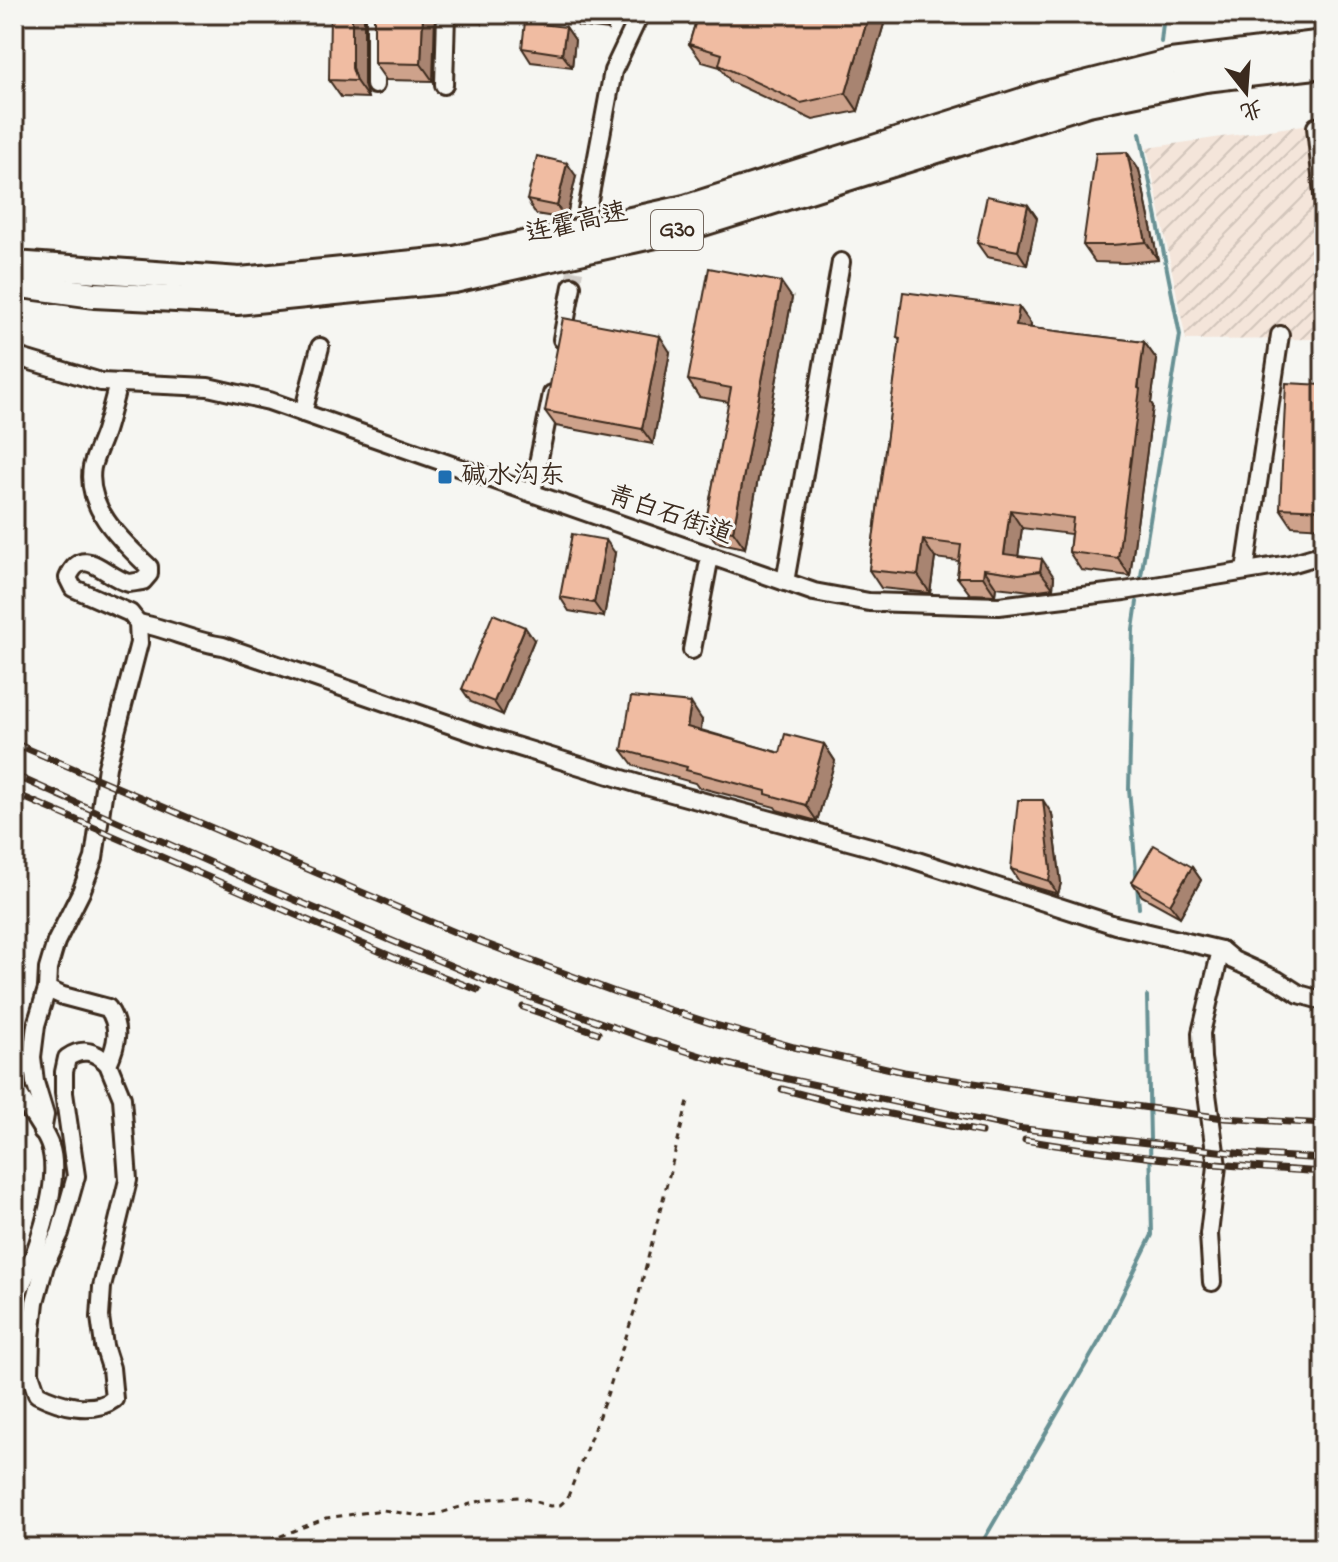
<svg xmlns="http://www.w3.org/2000/svg" width="1338" height="1562" font-family="'Indie Flower','LXGW WenKai TC',sans-serif">
	<style>
		.industrial { fill: url(#industrial-furrows) }
		.lines { fill: none; stroke-linecap: round; stroke-linejoin: round }
		.stream { stroke: #679194; stroke-width: 4 }
		.minor-tunnel { stroke: #d1cdc8; stroke-width: 16; stroke-dasharray: 16 8; stroke-linecap: butt }
		.minor-casing { stroke: #3b2a1e; stroke-width: 22 }
		.highway-casing { stroke: #3b2a1e; stroke-width: 30 }
		.path { stroke: #3b2a1e; stroke-width: 3; stroke-dasharray: 6 6; stroke-linecap: butt }
		.minor { stroke: #f6f6f2; stroke-width: 16 }
		.highway { stroke: #f6f6f2; stroke-width: 24 }
		.rail-casing { stroke: #3b2a1e; stroke-width: 7 }
		.rail { stroke: #f6f6f2; stroke-width: 4; stroke-dasharray: 12; stroke-linecap: butt }
		.wall { fill: #cea28b; stroke: #3b2a1e; stroke-width: 2 }
		.shaded-wall { fill: #a88471; stroke: #3b2a1e; stroke-width: 2 }
		.building { fill: #f0bca2; stroke: #3b2a1e; stroke-width: 2 }
		.poi-dot { fill: #1f6fb2; stroke: #f6f6f2; stroke-width: 3 }
		.labels { text-anchor: middle; dominant-baseline: central; stroke-width: 6; stroke-linejoin: round; paint-order: stroke }
		.shield { fill: #f6f6f2; stroke: #73675e; stroke-width: 2 }
		.shield-label { font-size: 24px; font-weight: bold; fill: #3b2a1e }
		.street-label { font-size: 26px; fill: #3b2a1e; stroke: #f6f6f2 }
		.poi-label { font-size: 26px; fill: #3b2a1e; stroke: #f6f6f2; text-anchor: start }
	</style>
	<defs>
		<pattern id="industrial-furrows" width="10" height="10" patternUnits="userSpaceOnUse" patternTransform="scale(2)"><rect width="10" height="10" fill="#f4e5da"/><path d="M-1 1l2-2M0 10L10 0M9 11l2-2" fill="none" stroke="#d2c5bb"/></pattern>
	</defs>
	<rect width="100%" height="100%" fill="#f6f6f2"/>
	<filter id="ink" filterUnits="userSpaceOnUse"><feTurbulence type="fractalNoise" baseFrequency=".0125" numOctaves="2"/><feDisplacementMap in="SourceGraphic" scale="16" xChannelSelector="R" yChannelSelector="G"/><feConvolveMatrix kernelMatrix="1 2 1 2 8 2 1 2 1" color-interpolation-filters="sRGB"/></filter>
	<g filter="url(#ink)">
		<path class="industrial" d="M1324,122v217l-138,1 -39,-192z"/>
		<g class="lines">
			<g class="stream">
				<path d="M1161,42l3,-28"/>
				<path d="M1140,133l40,202 -39,241"/>
				<path d="M1137,602l-4,27 -4,160 10,119"/>
				<path d="M979,1548l121,-208 52,-105 -5,-239"/>
			</g>
			<path class="minor-tunnel" d="M572,286l8,-40"/>
			<defs>
				<g id="minor">
					<path d="M375,85v-71"/>
					<path d="M444,85l2,-71"/>
					<path d="M1324,126l-8,1 8,77"/>
					<path d="M585,221l28,-150 27,-57"/>
					<path d="M562,339l10,-53"/>
					<path d="M14,356l87,26 107,5 61,14 545,191 55,10 130,4 125,-15 166,-27 34,-10"/>
					<path d="M303,413l17,-66"/>
					<path d="M532,493l20,-99"/>
					<path d="M1245,571l35,-236"/>
					<path d="M785,582l56,-320"/>
					<path d="M138,623c29,5 56,19 85,23l260,90 159,49 254,69 219,71 106,25 12,10 44,20 22,14 25,7"/>
					<path d="M692,650l18,-94"/>
					<path d="M47,989l16,7 45,12c13,20 9,36 0,56l14,34 6,82 -26,107 -2,30 4,29 7,22 3,31c-22,16 -55,6 -77,-5l-7,-20 1,-36 4,-36 10,-37 15,-32 16,-57 -12,-83v-21l3,-14c16,-11 28,-7 41,6"/>
					<path d="M14,1028l3,23 -3,19"/>
					<path d="M14,1084l4,9c10,16 26,36 32,53 13,37 -17,120 -36,153"/>
					<path d="M42,1132l3,-17 -10,-33 -3,-25 4,-32 11,-36 1,-20 8,-27 25,-50 13,-34 13,-91 32,-124 -1,-20 -8,-10 -57,-25 -5,-10c15,-36 38,0 61,5 2,0 12,-2 14,-2l6,-7v-7c-27,-26 -64,-59 -57,-100 3,-12 9,-24 13,-36 5,-16 9,-32 13,-48"/>
					<path d="M1212,1282l-3,-48 8,-68 -15,-108 -1,-25 20,-83"/>
				</g>
				<g id="highway">
					<path d="M14,264l226,16 215,-21 230,-51 356,-113 130,-33 153,-19"/>
					<path d="M14,284l80,11 143,7 217,-22 233,-52 401,-125 117,-24 119,-14"/>
				</g>
			</defs>
			<use href="#minor" class="minor-casing"/>
			<use href="#highway" class="highway-casing"/>
			<path class="path" d="M259,1548l14,-9 53,-21 57,-8 44,7 60,-18 32,-2 31,9 10,-1 7,-6 40,-104 28,-86 54,-212"/>
			<use href="#minor" class="minor"/>
			<use href="#highway" class="highway"/>
			<defs>
				<g id="rail">
					<path d="M14,743l443,190 158,59 101,33 78,22 110,25 141,22 179,24 100,6"/>
					<path d="M14,775l255,114 230,97 145,52 80,25 50,13 242,52 228,26 80,5"/>
					<path d="M14,793l381,165 83,32"/>
					<path d="M523,1007l75,26"/>
					<path d="M782,1089l57,15 142,28"/>
					<path d="M1025,1140c98,17 199,26 299,32"/>
				</g>
			</defs>
			<use href="#rail" class="rail-casing"/>
			<use href="#rail" class="rail"/>
		</g>
		<g class="wall">
			<path d="M364,14v71l4,13 -27,-1 -12,-17z"/>
			<path d="M374,14h61l-2,67 -47,-1 -12,-17z"/>
			<path d="M451,14h31v9l-25,-1z"/>
			<path d="M569,14h41l-2,16 -30,-4z"/>
			<path d="M698,14h189l-29,97 -45,9 -82,-38 -11,-15 -18,-5 -13,-18z"/>
			<path d="M566,27l9,13 -3,27 -41,-5 -9,-14z"/>
			<path d="M1139,170l19,90 -33,3 -30,-1 -12,-17z"/>
			<path d="M576,176l-10,43 -30,-5 -9,-14z"/>
			<path d="M1028,205l9,13 -10,47 -40,-8 -10,-14z"/>
			<path d="M792,298l-47,250 -29,-6 -11,-16 24,-124 -30,-5 -11,-17z"/>
			<path d="M1019,307l12,17v4l113,14 13,18 -6,43 2,3 -23,170 -49,-6 -12,-18 2,-18 -49,-6 -4,28 36,21 -1,11 -22,3 -35,-4 -1,8 -25,-1 -13,-17 2,-16 -24,-3 -5,35 -49,-5 -12,-18 31,-229 -3,-4z"/>
			<path d="M670,352l-17,92 -97,-18 -11,-15z"/>
			<path d="M1324,385v143l-32,-2 -12,-18z"/>
			<path d="M615,553l-11,64 -35,-6 -9,-14z"/>
			<path d="M534,640l-31,75 -32,-13 -9,-13z"/>
			<path d="M702,720l-1,10 79,23 44,-9 11,17 -18,60 -40,-11 -2,-3 -77,-20 -3,-4 -61,-17 -12,-16z"/>
			<path d="M1052,814l9,69 -3,11 -38,-11 -9,-14z"/>
			<path d="M1192,867l9,13 -21,37 -38,-21 -10,-14z"/>
		</g>
		<g class="shaded-wall">
			<path d="M352,14h12v71l4,13 -12,-17 -4,-13z"/>
			<path d="M423,14h12l-2,67 -12,-17z"/>
			<path d="M475,14h7v9z"/>
			<path d="M599,14h11l-2,16 -9,-13z"/>
			<path d="M869,14h18l-29,97 -12,-18z"/>
			<path d="M566,27l9,13 -3,27 -10,-13z"/>
			<path d="M1127,152l12,18 19,90 -12,-18z"/>
			<path d="M567,163l9,13 -10,43 -9,-13z"/>
			<path d="M1028,205l9,13 -10,47 -9,-14z"/>
			<path d="M781,282l11,16 -47,250 -12,-17z"/>
			<path d="M1019,307l12,17 -3,19 -12,-17z"/>
			<path d="M660,336l10,16 -17,92 -11,-15z"/>
			<path d="M1144,342l13,18 -6,43 2,3 -23,170 -12,-18z"/>
			<path d="M1010,510l12,18 -6,44 -12,-18z"/>
			<path d="M606,540l9,13 -11,64 -10,-14z"/>
			<path d="M923,540l12,18 -5,35 -12,-18z"/>
			<path d="M1042,559l12,18 -1,11 -13,-17z"/>
			<path d="M984,569l12,18 -1,8 -12,-18z"/>
			<path d="M525,627l9,13 -31,75 -9,-13z"/>
			<path d="M691,703l11,17 -3,23 -12,-16z"/>
			<path d="M824,744l11,17 -18,60 -11,-16z"/>
			<path d="M1043,800l9,14 9,69 -3,11 -9,-13z"/>
			<path d="M1192,867l9,13 -21,37 -10,-13z"/>
		</g>
		<g class="building">
			<path d="M330,14h22v54l4,13 -27,-1z"/>
			<path d="M374,14h49l-2,50 -47,-1z"/>
			<path d="M578,14h21v3z"/>
			<path d="M698,14h171l-23,79 -45,10 -82,-38 3,-11 -33,-10z"/>
			<path d="M525,22l41,5 -4,27 -40,-6z"/>
			<path d="M1127,152l19,90 -34,3h-29l13,-92z"/>
			<path d="M537,156l30,7 -10,43 -30,-6z"/>
			<path d="M987,196l41,9 -10,46 -41,-8z"/>
			<path d="M709,268l72,14 -48,249 -28,-5 26,-138 -43,-8z"/>
			<path d="M903,292l116,15 -3,19 128,16 -6,46 2,1 -22,169 -49,-6 4,-34 -63,-8 -6,44 38,5 -2,12 -21,3 -35,-5 -1,8h-26l4,-32 -38,-5 -5,35 -49,-5 31,-232 -3,-1z"/>
			<path d="M563,318l97,18 -18,93 -97,-18z"/>
			<path d="M1286,383l38,2v125l-44,-2z"/>
			<path d="M572,534l34,6 -12,63 -34,-6z"/>
			<path d="M493,614l32,13 -31,75 -32,-13z"/>
			<path d="M631,697l60,6 -4,24 93,26 5,-19 39,10 -18,61 -40,-11v-3l-80,-21 1,-3 -65,-17z"/>
			<path d="M1018,800h25l8,69 -2,12 -38,-12z"/>
			<path d="M1154,845l38,22 -22,37 -38,-22z"/>
		</g>
	</g>
	<rect class="poi-dot" x="437" y="469" width="16" height="16" rx="4"/>
	<g class="labels">
		<rect class="shield" x="651" y="210" width="52" height="40" rx="6"/>
		<g class="shield-label">
			<text x="677" y="230">G30</text>
		</g>
		<g class="street-label">
			<text transform="translate(577 224) rotate(-13)">连霍高速</text>
			<text transform="translate(670 516) rotate(19)">青白石街道</text>
		</g>
		<g class="poi-label">
			<text x="461" y="477">碱水沟东</text>
		</g>
	</g>
	<rect width="1338" height="1562" fill="none" stroke="#f6f6f2" stroke-width="48"/>
	<rect x="24" y="24" width="1290" height="1514" fill="none" stroke="#3b2a1e" stroke-width="3" filter="url(#ink)"/>
	<g transform="translate(1246 92) rotate(163)" stroke="#f6f6f2" stroke-width="6" paint-order="stroke">
	<path d="M0-6L14 30L0 20L-14 30Z" fill="#3b2a1e"/>
	<text y="-12" font-size="22" font-weight="bold" text-anchor="middle" fill="#3b2a1e">北</text>
	</g>
</svg>
